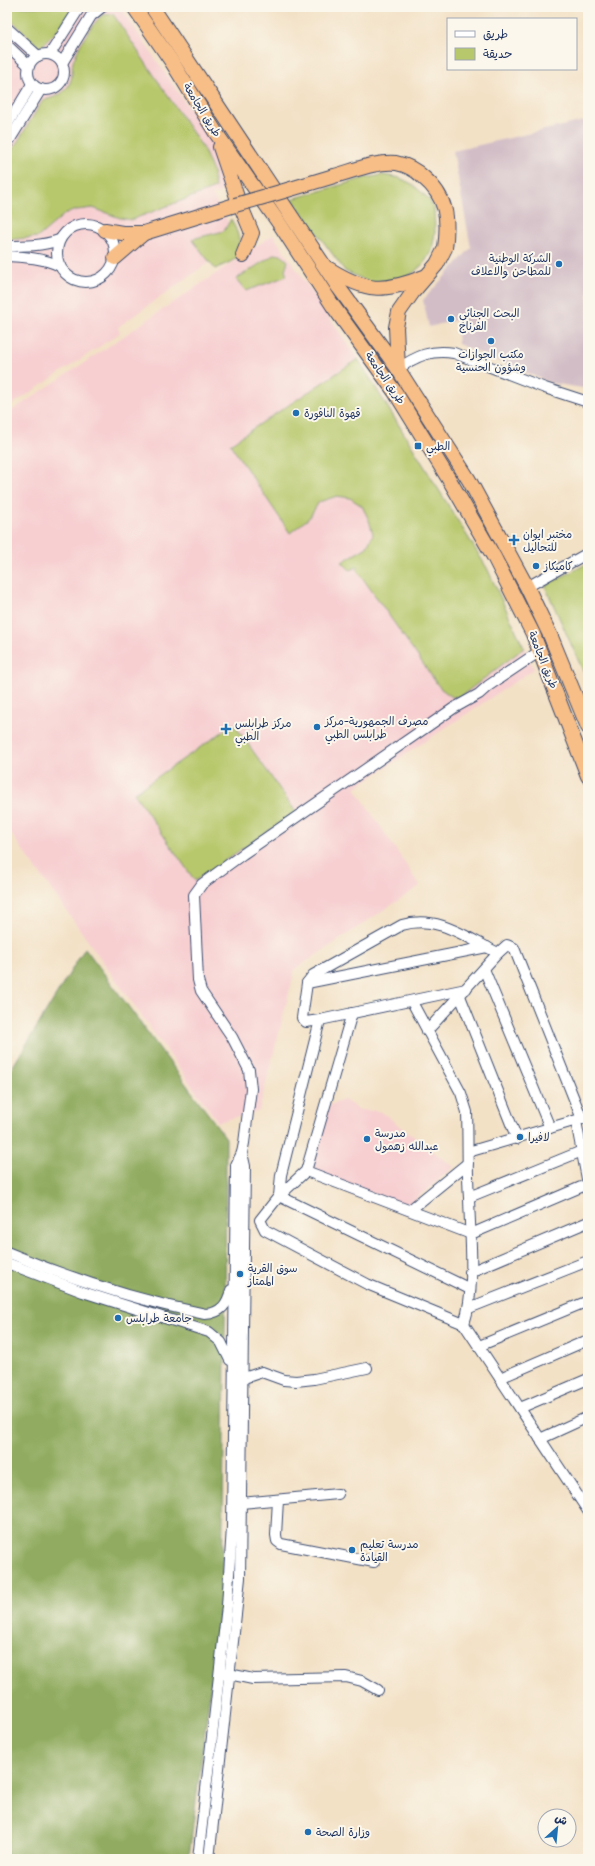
<svg xmlns="http://www.w3.org/2000/svg" width="595" height="1866" font-family="'Shantell Sans','Playpen Sans Arabic',sans-serif">
	<style>
		.built { fill: #f7cfd1 }
		.industrial { fill: #d2bdc6 }
		.green { fill: #b7c86c; stroke: #697c65 }
		.forest { fill: #91ac60; stroke: #566e5f }
		.lines { fill: none; stroke-linecap: round; stroke-linejoin: round }
		.minor-casing { stroke: #3b4a6e; stroke-width: 12 }
		.highway-casing { stroke: #3b4a6e; stroke-width: 16 }
		.minor { stroke: #fff; stroke-width: 10 }
		.highway { stroke: #f7be87; stroke-width: 14 }
		.highway-bridge-casing { stroke: #3b4a6e; stroke-width: 16; stroke-linecap: butt }
		.highway-bridge { stroke: #f7be87; stroke-width: 14 }
		.poi-dot { fill: #1f6fb2; stroke: #fbf7ec; stroke-width: 1.5 }
		.labels { text-anchor: middle; dominant-baseline: central; stroke-width: 4; stroke-linejoin: round; paint-order: stroke }
		.street-label { font-size: 11px; fill: #1b2f5e; stroke: #fbf7ec }
		.poi-label { font-size: 11px; fill: #1b2f5e; stroke: #fbf7ec; text-anchor: start }
	</style>
	<rect width="100%" height="100%" fill="#fbf7ec"/>
	<filter id="ink" filterUnits="userSpaceOnUse"><feTurbulence type="fractalNoise" baseFrequency=".025" numOctaves="2"/><feDisplacementMap in="SourceGraphic" scale="8" xChannelSelector="R" yChannelSelector="G"/><feConvolveMatrix kernelMatrix="1 2 1 2 8 2 1 2 1" color-interpolation-filters="sRGB"/></filter>
	<filter id="wash" filterUnits="userSpaceOnUse"><feTurbulence type="fractalNoise" baseFrequency=".012" numOctaves="4" result="noise"/><feDisplacementMap in="SourceGraphic" scale="16" xChannelSelector="R" yChannelSelector="G"/><feGaussianBlur stdDeviation="0.9" result="paint"/><feColorMatrix in="noise" values="0 0 0 0 0 0 0 0 0 0 0 0 0 0 0 0 0 1.4 0 .05"/><feComposite in="paint" operator="in"/></filter>
	<g filter="url(#wash)">
		<rect width="100%" height="100%" fill="#f3e1c6"/>
		<g class="built">
			<path d="M7,7h113l93,137 15,45 -16,6 27,46 -121,86 2,6 -113,75z"/>
			<path d="M273,235l100,146 114,187 47,101 -179,119 65,98 -125,83 -36,142 -41,11 -211,-294v-414l86,-57z"/>
			<path d="M344,1100l16,10 20,1 74,56 -47,39 -100,-37 23,-64z"/>
		</g>
		<path class="industrial" d="M588,120v269l-37,-6 -93,-39 -2,-24 -27,7 -6,-27 48,-52 -18,-97z"/>
		<g class="green">
			<path d="M7,7h66l-14,22 -19,19 -33,-32z"/>
			<path d="M113,14l90,134 10,24 2,16 -84,32 -11,-2 -27,-10 -16,2 -11,3 -28,24 -31,3v-81l36,-59c12,-2 24,-7 28,-20 2,-7 0,-14 3,-21 6,-16 16,-32 28,-44z"/>
			<path d="M383,175l17,3 12,6 16,14 6,10 1,24 -3,18 -8,13 -11,10 -16,9 -19,4 -33,-15 -53,-72 73,-21z"/>
			<path d="M231,219c5,10 15,29 4,40 -5,4 -15,7 -20,10l-23,-30 32,-8z"/>
			<path d="M275,254l6,1 7,6 -3,9 2,6 -41,15 -10,-12z"/>
			<path d="M358,359l129,209 37,80 -64,49h-8l-12,-9 -83,-118 2,-4 -9,4 -8,-8 25,-15 6,-13 -4,-14 -7,-14 -12,-8 -13,-2 -18,6 -10,16 -19,15 -60,-89z"/>
			<path d="M588,563v107l-4,3 -39,-87z"/>
			<path d="M234,724l62,88 -101,69 -61,-88z"/>
		</g>
		<path class="forest" d="M85,948l141,190 -1,221 -3,239 -33,258 -182,1v-781z"/>
	</g>
	<g filter="url(#ink)">
		<g class="lines">
			<defs>
				<g id="minor">
					<path d="M7,28l31,28"/>
					<path d="M7,45l22,21"/>
					<path d="M50,54l30,-47"/>
					<circle cx="46" cy="72" r="18"/>
					<path d="M62,63l29,-47 11,-9"/>
					<path d="M7,125l25,-41"/>
					<path d="M7,144l34,-55"/>
					<circle cx="86" cy="253" r="29"/>
					<path d="M7,246c18,0 35,0 52,-6"/>
					<path d="M7,256c19,1 36,2 53,10"/>
					<path d="M398,369c18,-13 34,-20 56,-16l91,35 43,14"/>
					<path d="M527,587l61,-34"/>
					<path d="M484,969l66,159"/>
					<path d="M307,983l180,-36"/>
					<path d="M466,989l-146,31 -14,2 -4,-4 5,-35 6,-8 89,-50c36,-11 65,13 96,28"/>
					<path d="M460,996l57,143"/>
					<path d="M412,1002l49,91 6,19c1,29 0,58 2,86 1,39 7,90 -5,126"/>
					<path d="M352,1013l-46,158 -27,25 -19,24 5,10 102,54 97,40 124,187"/>
					<path d="M320,1020l-39,155 -2,21 191,93"/>
					<path d="M427,1031l71,-78 9,-8 7,3 68,171"/>
					<path d="M576,1121l12,63"/>
					<path d="M468,1152l119,-35"/>
					<path d="M306,1171l165,63 117,-50"/>
					<path d="M469,1197l113,-46"/>
					<path d="M410,1210l58,-47"/>
					<path d="M7,1252c64,27 129,48 198,62 16,-1 22,-9 26,-24"/>
					<path d="M7,1263l76,29 126,40 12,10 9,18"/>
					<path d="M470,1272l118,-50"/>
					<path d="M469,1308l119,-47"/>
					<path d="M479,1346l109,-45"/>
					<path d="M500,1378l88,-38"/>
					<path d="M241,1379l21,-7 22,8 12,1 18,-2 53,-11"/>
					<path d="M520,1408l68,-29"/>
					<path d="M540,1439l48,-22"/>
					<path d="M278,1500l-2,35 1,6 4,3 93,18"/>
					<path d="M241,1503l97,-9"/>
					<path d="M224,1673l29,6 93,-2 16,4 16,9"/>
					<path d="M198,1859l29,-253 5,-79 4,-362 6,-12 2,-10 7,-54 -2,-19 -17,-33 -31,-46 -3,-11 -4,-85 8,-11 41,-30 211,-146 25,-14 9,-8 52,-35"/>
					<path d="M209,1859l31,-281 5,-412 -3,-13"/>
				</g>
				<g id="highway">
					<path d="M134,7l38,55 44,71 65,93 52,80 62,86 55,89 44,76 39,77 55,142"/>
					<path d="M152,7l187,281 59,81 71,111 58,107 24,50 37,90"/>
					<path d="M220,147l17,50 15,36 -9,22"/>
					<path d="M105,230l17,3h22l91,-28"/>
					<path d="M115,258l29,-25"/>
					<path d="M329,269c37,23 54,24 95,8"/>
					<path d="M398,369l-2,-42 3,-15 14,-20 24,-28 8,-16"/>
				</g>
			</defs>
			<use href="#minor" class="minor-casing"/>
			<use href="#highway" class="highway-casing"/>
			<use href="#minor" class="minor"/>
			<use href="#highway" class="highway"/>
			<defs>
				<path id="highway-bridge" d="M235,205c33,-9 66,-19 99,-29 19,-5 42,-15 62,-13 10,2 20,7 27,14 24,20 26,41 22,71"/>
			</defs>
			<use href="#highway-bridge" class="highway-bridge-casing"/>
			<use href="#highway-bridge" class="highway-bridge"/>
		</g>
	</g>
	<g class="poi-dot">
		<circle cx="559" cy="264" r="4"/>
		<circle cx="451" cy="319" r="4"/>
		<circle cx="491" cy="341" r="4"/>
		<circle cx="296" cy="413" r="4"/>
		<rect x="414" y="442" width="8" height="8" rx="2"/>
		<path d="M512 534h4v4h4v4h-4v4h-4v-4h-4v-4h4z"/>
		<circle cx="536" cy="566" r="4"/>
		<circle cx="317" cy="727" r="4"/>
		<path d="M224 723h4v4h4v4h-4v4h-4v-4h-4v-4h4z"/>
		<circle cx="520" cy="1137" r="4"/>
		<circle cx="367" cy="1139" r="4"/>
		<circle cx="240" cy="1274" r="4"/>
		<circle cx="118" cy="1318" r="4"/>
		<circle cx="352" cy="1550" r="4"/>
		<circle cx="308" cy="1832" r="4"/>
	</g>
	<g class="labels">
		<g class="street-label">
			<text transform="translate(202 110) rotate(58)">طريق الجامعة</text>
			<text transform="translate(385 378) rotate(55)">طريق الجامعة</text>
			<text transform="translate(543 660) rotate(68)">طريق الجامعة</text>
		</g>
		<g class="poi-label">
			<text x="551" y="258" text-anchor="end">الشركة الوطنية<tspan x="551" dy="13">للمطاحن والاعلاف</tspan></text>
			<text x="459" y="313">البحث الجنائي<tspan x="459" dy="13">الفرناج</tspan></text>
			<text x="491" y="354" text-anchor="middle">مكتب الجوازات<tspan x="491" dy="13">وشؤون الحنسية</tspan></text>
			<text x="304" y="413">قهوة النافورة</text>
			<text x="426" y="446">الطبي</text>
			<text x="523" y="534">مختبر ايوان<tspan x="523" dy="13">للتحاليل</tspan></text>
			<text x="544" y="566">كاميكاز</text>
			<text x="325" y="721">مصرف الجمهورية-مركز<tspan x="325" dy="13">طرابلس الطبي</tspan></text>
			<text x="235" y="723">مركز طرابلس<tspan x="235" dy="13">الطبي</tspan></text>
			<text x="375" y="1133">مدرسة<tspan x="375" dy="13">عبدالله زهمول</tspan></text>
			<text x="528" y="1137">لافيرا</text>
			<text x="248" y="1268">سوق القرية<tspan x="248" dy="13">الممتاز</tspan></text>
			<text x="126" y="1318">جامعة طرابلس</text>
			<text x="360" y="1544">مدرسة تعليم<tspan x="360" dy="13">القيادة</tspan></text>
			<text x="316" y="1832">وزارة الصحة</text>
		</g>
	</g>
	<rect width="595" height="1866" fill="none" stroke="#fbf7ec" stroke-width="24"/>
	<rect x="447" y="18" width="130" height="52" fill="#fbf7ec" stroke="#a1a7b3"/>
	<rect x="455" y="31" width="20" height="6" fill="#ffffff" stroke="#a1a7b3"/>
	<text x="483" y="38" font-size="12" fill="#1b2f5e">طريق</text>
	<rect x="455" y="48" width="20" height="12" fill="#b7c86c" stroke="#a1a7b3"/>
	<text x="483" y="58" font-size="12" fill="#1b2f5e">حديقة</text>
	<g transform="translate(557 1828) rotate(27)"><circle r="19" fill="#fbf7ec" stroke="#a1a7b3"/>
	<path d="M0-3L7 15L0 10L-7 15Z" fill="#1f6fb2"/>
	<text y="-6" font-size="11" font-weight="bold" text-anchor="middle" fill="#1b2f5e">ش</text>
	</g>
</svg>
